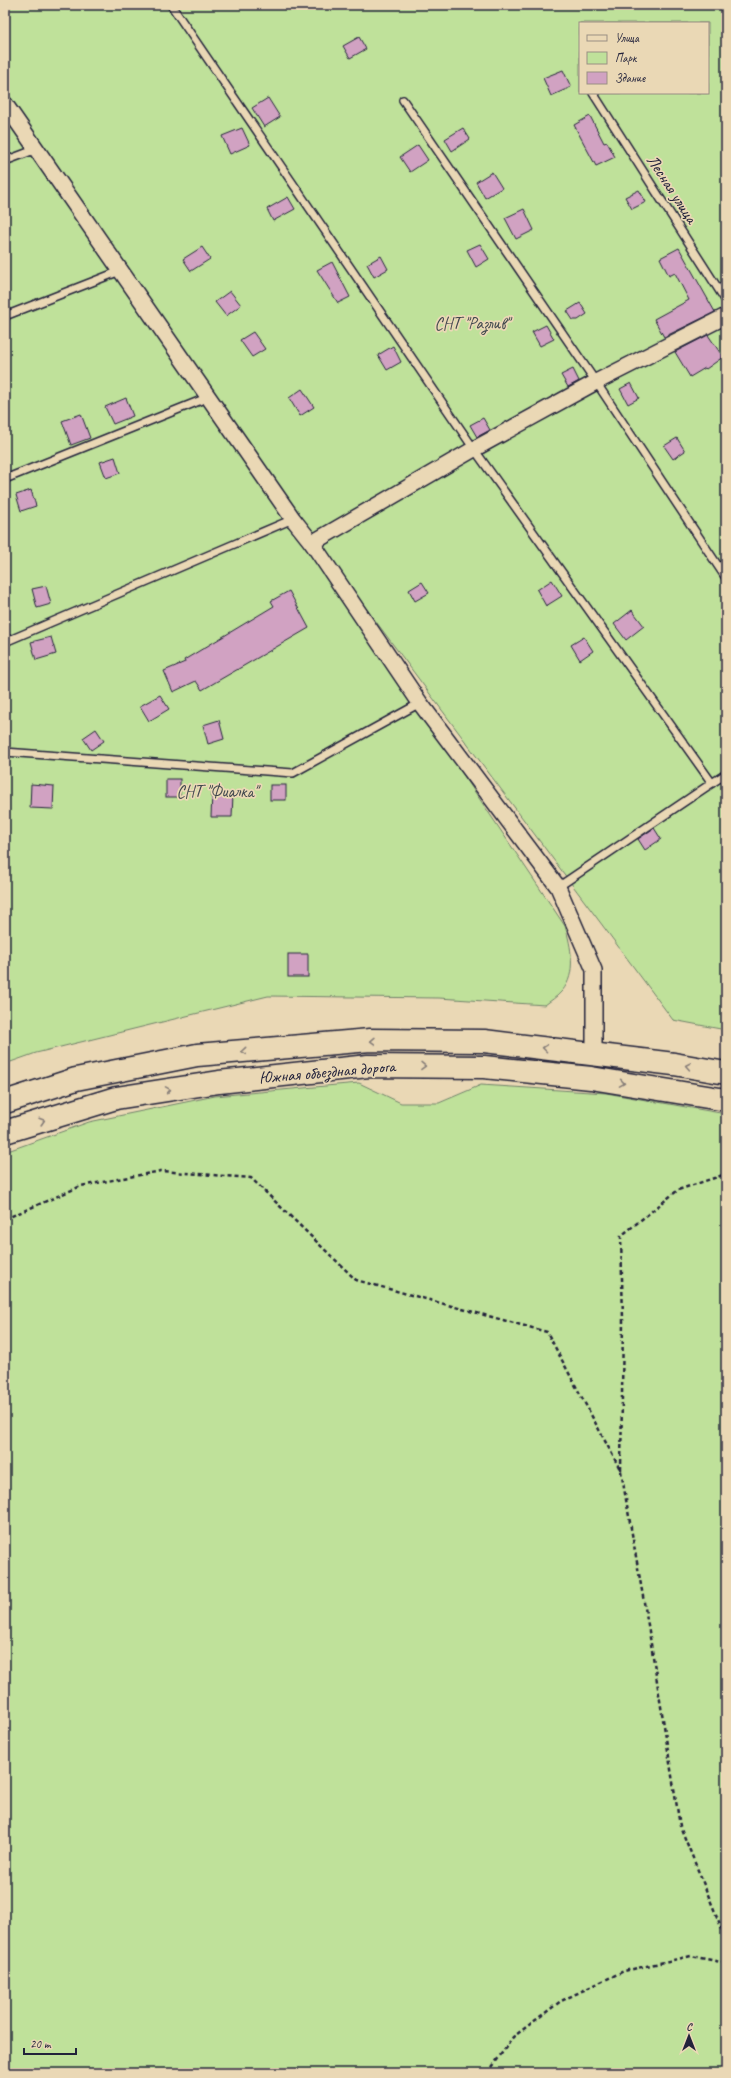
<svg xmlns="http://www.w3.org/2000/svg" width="731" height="2078" font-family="Caveat,sans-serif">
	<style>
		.green { fill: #bfe19a; stroke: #70826a; fill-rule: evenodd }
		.building { fill: #d1a2c2; stroke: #22223b }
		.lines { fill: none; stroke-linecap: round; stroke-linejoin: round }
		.lane-casing { stroke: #22223b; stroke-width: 10 }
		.street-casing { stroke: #22223b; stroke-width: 18 }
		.primary-casing { stroke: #22223b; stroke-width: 25 }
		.path { stroke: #22223b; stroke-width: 2.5; stroke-dasharray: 4 3; stroke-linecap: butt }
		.lane { stroke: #ead8b5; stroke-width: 7 }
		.street { stroke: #ead8b5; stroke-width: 15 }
		.primary { stroke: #ead8b5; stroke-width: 22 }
		.oneway { stroke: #867d78 }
		.labels { text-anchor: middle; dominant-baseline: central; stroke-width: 3.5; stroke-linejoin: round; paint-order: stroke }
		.street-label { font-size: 17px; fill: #22223b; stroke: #ead8b5 }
		.park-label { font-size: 17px; fill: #41484e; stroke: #ead8b5 }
	</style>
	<rect width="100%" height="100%" fill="#ead8b5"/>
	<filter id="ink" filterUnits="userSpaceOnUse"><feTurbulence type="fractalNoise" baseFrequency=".025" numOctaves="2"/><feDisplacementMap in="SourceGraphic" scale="8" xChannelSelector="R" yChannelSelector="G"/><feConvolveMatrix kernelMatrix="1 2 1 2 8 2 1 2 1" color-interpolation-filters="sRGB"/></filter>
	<g filter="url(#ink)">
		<g class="green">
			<path d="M5,5h721v1025l-53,-10 -457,-613 349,519c6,20 12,48 -3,65 -5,6 -12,10 -17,14l-106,-7 -171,-2 -232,57 -31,11zM580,23h128v70h-128z"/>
			<path d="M359,1083l42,20h38l42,-18 125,8 120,21v959h-721v-921l84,-30 126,-26z"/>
		</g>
		<g class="building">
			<path d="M359,37l7,12 -16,9 -7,-12z"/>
			<path d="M563,70l8,17 -20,9 -8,-18z"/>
			<path d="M268,98l12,19 -16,10 -12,-19z"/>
			<path d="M590,116l14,27 3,-1 8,15 -19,9 -22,-41z"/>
			<path d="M242,128l8,17 -20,9 -8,-18z"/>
			<path d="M463,128l7,11 -18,12 -7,-12z"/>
			<path d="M418,145l10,15 -18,12 -10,-15z"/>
			<path d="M492,172l10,16 -17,10 -9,-16z"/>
			<path d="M639,190l7,12 -14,7 -7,-12z"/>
			<path d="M288,197l7,12 -22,12 -6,-12z"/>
			<path d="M524,209l10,21 -18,9 -11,-21z"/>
			<path d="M480,244l9,15 -13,8 -9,-17z"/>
			<path d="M202,247l8,12 -19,12 -8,-12z"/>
			<path d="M679,248l36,64 -51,25 -10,-18 35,-19 -14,-27 -6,3 -9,-18z"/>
			<path d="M381,256l7,13 -14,8 -7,-13z"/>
			<path d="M332,262l18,35 -12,6 -21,-33z"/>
			<path d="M230,291l11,14 -15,11 -11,-14z"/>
			<path d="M580,303l7,11 -9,6h-5l-6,-9z"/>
			<path d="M546,325l8,14 -14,7 -8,-14z"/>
			<path d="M253,332l12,17 -13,8 -12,-17z"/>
			<path d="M708,335l15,22 -17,12 -1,-1 -15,9 -15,-25z"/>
			<path d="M393,346l8,16 -14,8 -9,-15z"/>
			<path d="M573,369l6,12 -11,6 -7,-12z"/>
			<path d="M631,383l8,15 -11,6 -8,-15z"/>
			<path d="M302,389l12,18 -14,9 -11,-18z"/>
			<path d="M126,398l7,18 -20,8 -8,-17z"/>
			<path d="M81,414l9,24 -19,7 -9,-24z"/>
			<path d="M483,418l7,12 -13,7 -7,-12z"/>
			<path d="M677,438l8,13 -12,8 -9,-13z"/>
			<path d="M115,457l5,16 -14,5 -6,-16z"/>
			<path d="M31,490l5,16 -15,5 -5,-16z"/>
			<path d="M552,580l10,16 -16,10 -9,-16z"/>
			<path d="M422,582l7,11 -14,8 -6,-11z"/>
			<path d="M46,586l5,18 -14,4 -5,-19z"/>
			<path d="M289,591l20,37 -107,62 -6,-9 -23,11 -9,-21 21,-9 -1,-2 90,-54 -3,-5z"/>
			<path d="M632,610l12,16 -18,14 -12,-16z"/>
			<path d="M51,637l5,17 -20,6 -5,-18z"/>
			<path d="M584,637l9,14 -13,9 -9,-15z"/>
			<path d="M160,695l9,14 -20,12 -9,-15z"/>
			<path d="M219,720l5,19 -16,5 -5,-19z"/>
			<path d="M96,729l8,12 -13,9 -8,-12z"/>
			<rect x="166" y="779" width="14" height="18"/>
			<path d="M31,784l23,2 -1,23 -23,-1z"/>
			<rect x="270" y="785" width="16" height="15"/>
			<path d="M212,793l21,1 -1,23h-21z"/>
			<path d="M654,828l7,11 -16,11 -7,-11z"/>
			<rect x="288" y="954" width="20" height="23"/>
		</g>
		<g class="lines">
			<defs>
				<g id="lane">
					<path d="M171,5l303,444 238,334 -154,104"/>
					<path d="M593,93l133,208"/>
					<path d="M403,100l193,282 130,196"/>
					<path d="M5,161l32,-12"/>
					<path d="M5,316l115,-45"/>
					<path d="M5,479l204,-82"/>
					<path d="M5,642l288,-123"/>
					<path d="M5,752l288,21 127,-70"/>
					<path d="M712,783l14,-9"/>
				</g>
				<g id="street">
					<path d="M5,104l288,415 19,24 108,160 138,184 36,83v84"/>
					<path d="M312,543l162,-94 122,-67 130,-66"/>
				</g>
				<g id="primary">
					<path d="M5,1102l71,-23 121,-24 173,-15 114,1 190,23 52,9"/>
					<path d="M5,1132l111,-34 103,-16 149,-16 116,1 107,11 135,22"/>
				</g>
			</defs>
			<use href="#lane" class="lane-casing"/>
			<use href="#street" class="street-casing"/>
			<use href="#primary" class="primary-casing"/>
			<g class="path">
				<path d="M5,1219l76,-33 80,-15 90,7 105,102 191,52 74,139 27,154 32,201 46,113"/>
				<path d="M621,1470l2,-150 -2,-84 57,-46 48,-16"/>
				<path d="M488,2073l25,-36 48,-36 63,-30 67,-15 35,7"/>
			</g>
			<use href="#lane" class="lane"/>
			<use href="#street" class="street"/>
			<use href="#primary" class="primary"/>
		</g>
		<defs><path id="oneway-chevron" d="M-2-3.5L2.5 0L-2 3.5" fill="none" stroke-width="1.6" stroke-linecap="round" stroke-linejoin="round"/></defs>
		<g class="oneway">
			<use href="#oneway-chevron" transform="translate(373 1041) rotate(179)"/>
			<use href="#oneway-chevron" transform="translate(545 1048) rotate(-173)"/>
			<use href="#oneway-chevron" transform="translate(244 1051) rotate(175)"/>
			<use href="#oneway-chevron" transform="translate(423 1066) rotate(1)"/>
			<use href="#oneway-chevron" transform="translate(688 1066) rotate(-170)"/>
			<use href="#oneway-chevron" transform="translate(622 1083) rotate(9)"/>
			<use href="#oneway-chevron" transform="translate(168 1090) rotate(-9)"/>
			<use href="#oneway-chevron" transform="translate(42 1121) rotate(-17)"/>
		</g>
	</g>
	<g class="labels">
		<g class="street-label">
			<text transform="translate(672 189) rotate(57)">Лесная улица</text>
			<text transform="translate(327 1072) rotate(-5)">Южная объездная дорога</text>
		</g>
		<g class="park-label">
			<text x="472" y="323">СНТ "Разлив"</text>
			<text x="217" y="791">СНТ "Фиалка"</text>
		</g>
	</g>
	<rect width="731" height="2078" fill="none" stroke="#ead8b5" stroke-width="20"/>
	<rect x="10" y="10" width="711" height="2058" fill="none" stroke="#22223b" stroke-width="1.5" filter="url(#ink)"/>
	<rect x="579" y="22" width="130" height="72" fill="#ead8b5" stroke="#9a8f84"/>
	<rect x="587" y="35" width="20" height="6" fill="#ead8b5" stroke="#9a8f84"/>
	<text x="615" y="42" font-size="12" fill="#22223b">Улица</text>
	<rect x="587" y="52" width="20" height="12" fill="#bfe19a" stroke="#9a8f84"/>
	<text x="615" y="62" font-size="12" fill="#22223b">Парк</text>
	<rect x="587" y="72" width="20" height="12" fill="#d1a2c2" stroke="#9a8f84"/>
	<text x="615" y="82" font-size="12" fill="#22223b">Здание</text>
	<g transform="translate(689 2036)" stroke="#ead8b5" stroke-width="3" paint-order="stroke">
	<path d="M0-3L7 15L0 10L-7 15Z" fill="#22223b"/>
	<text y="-6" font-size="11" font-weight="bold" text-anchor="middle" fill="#22223b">С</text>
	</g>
	<path d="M24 2048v6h52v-6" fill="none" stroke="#22223b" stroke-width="2"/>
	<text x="30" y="2048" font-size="12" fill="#22223b" stroke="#ead8b5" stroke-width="3" paint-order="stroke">20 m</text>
</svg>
